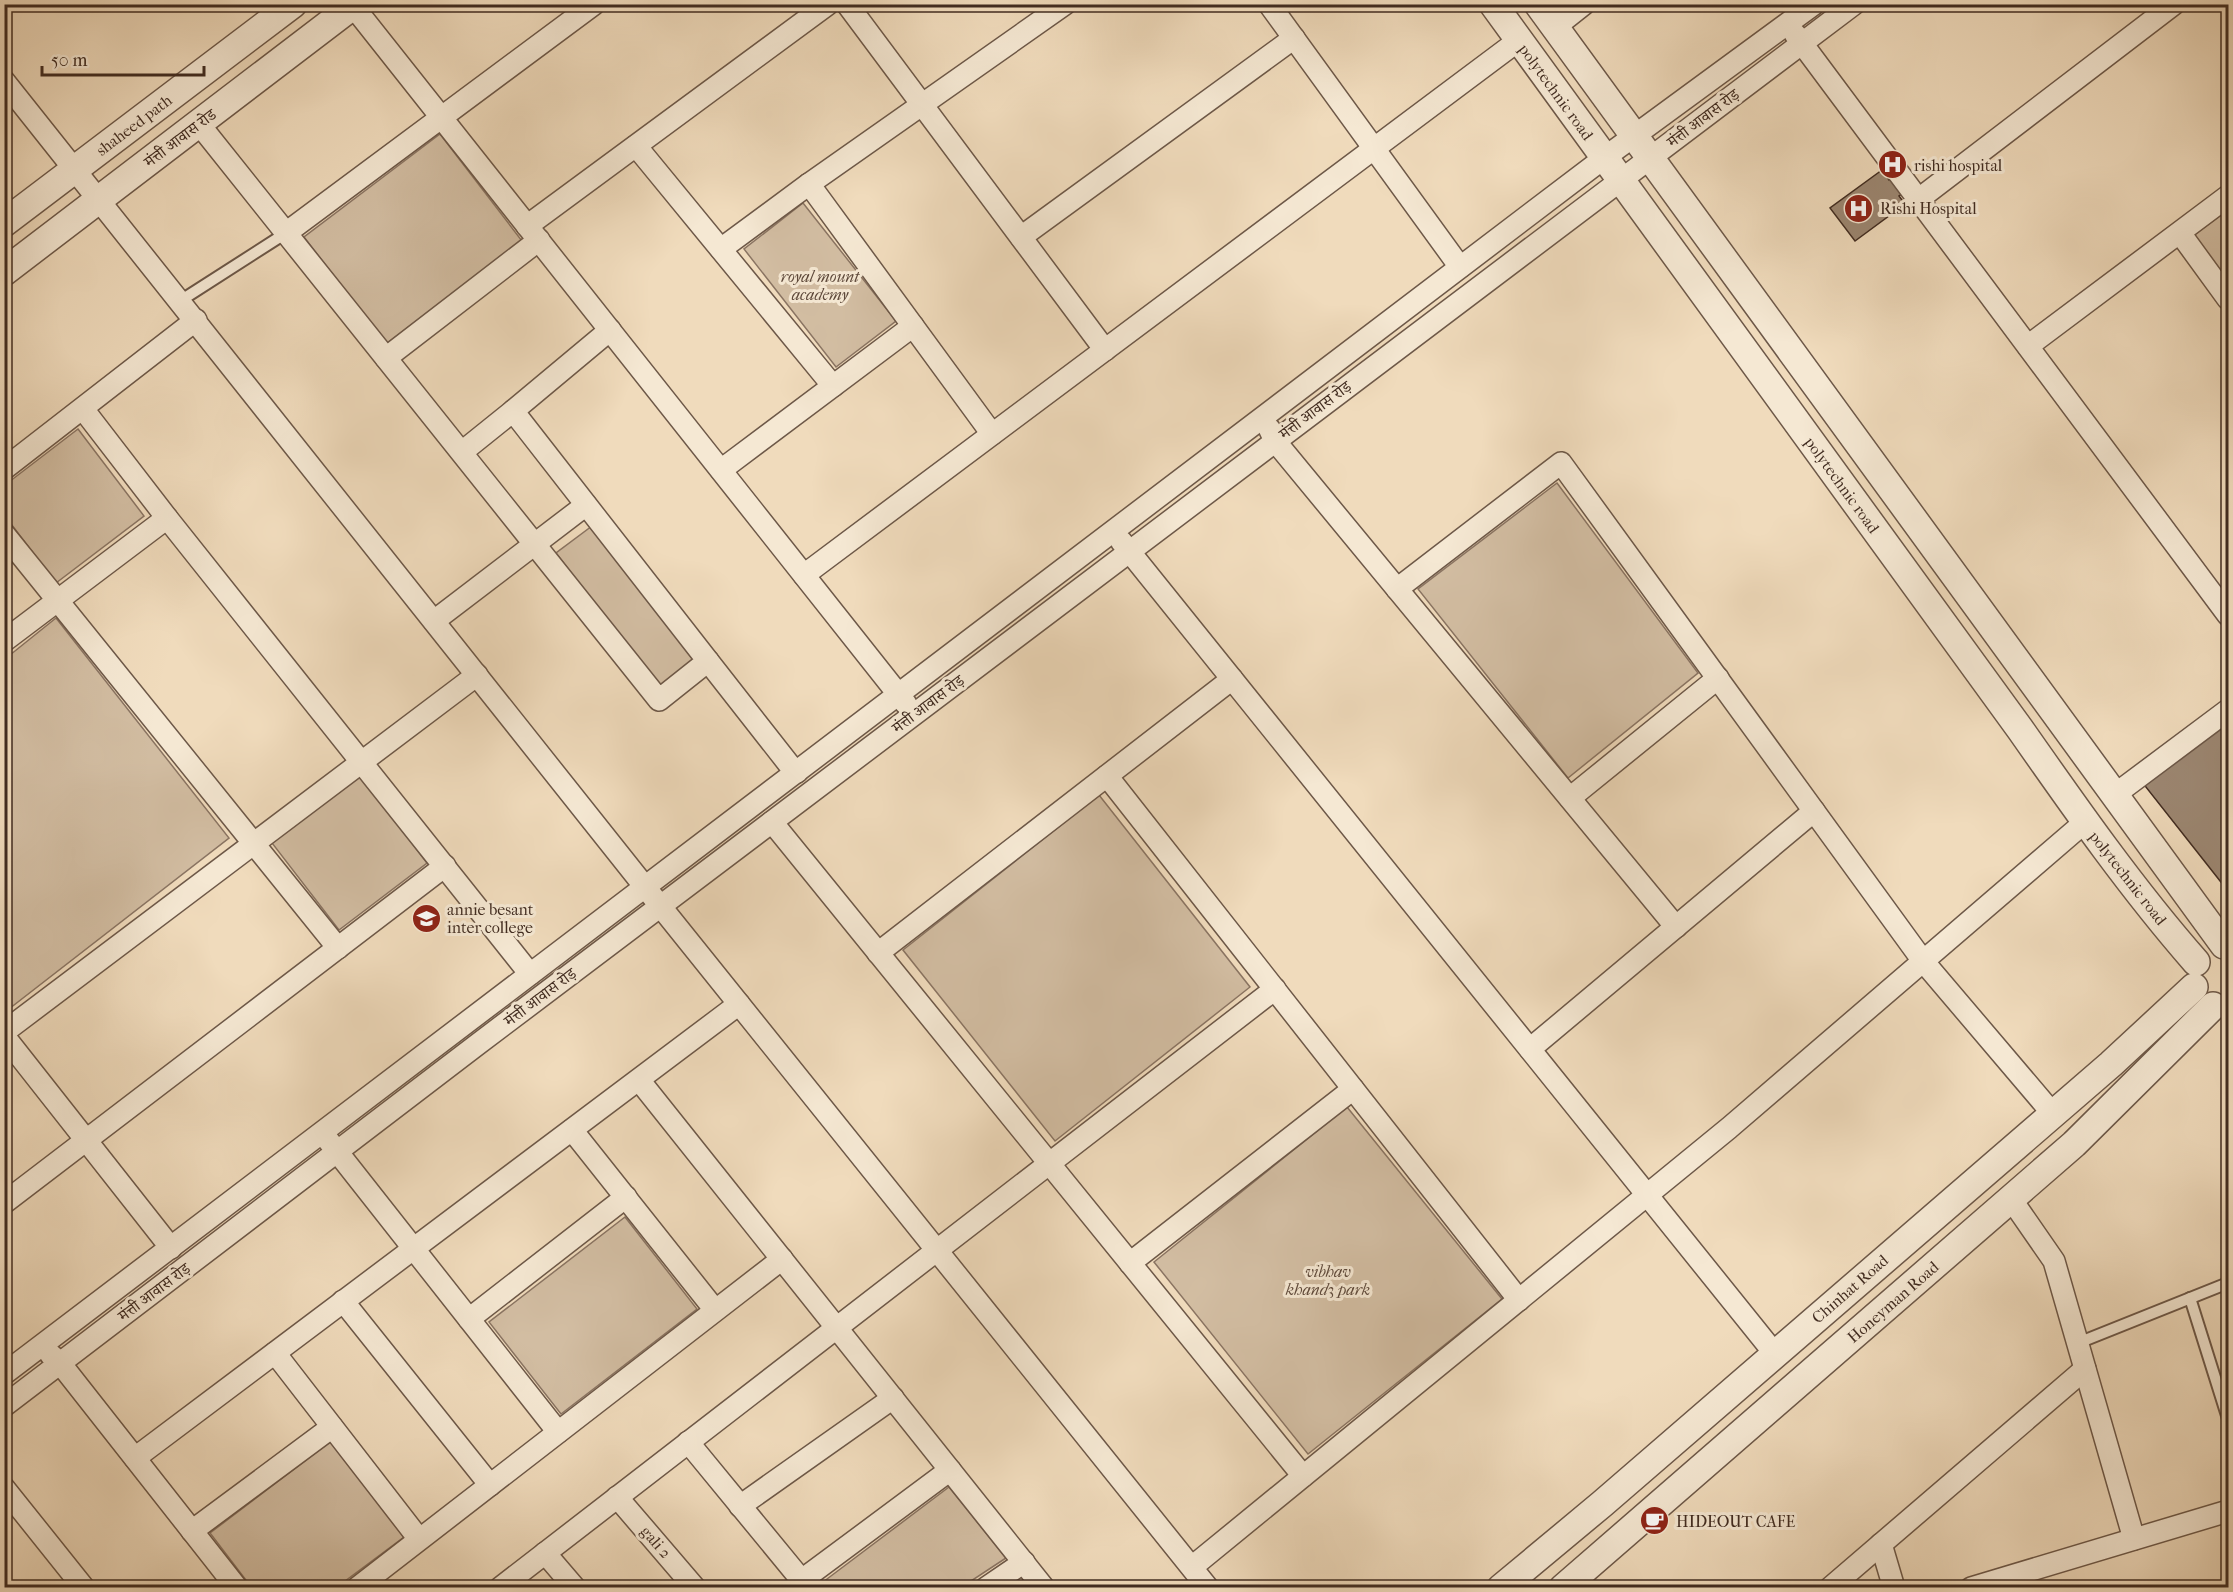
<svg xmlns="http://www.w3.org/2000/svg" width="2233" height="1592" font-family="'IM FELL French Canon','Noto Serif Devanagari',serif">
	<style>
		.green { fill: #d2bda2; stroke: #8a7462; stroke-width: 1.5 }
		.building { fill: #9c8772; stroke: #412c21; stroke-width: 1.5 }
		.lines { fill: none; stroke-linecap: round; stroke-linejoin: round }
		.service-casing { stroke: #6d5848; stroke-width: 14 }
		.minor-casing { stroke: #6d5848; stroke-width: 24 }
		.tertiary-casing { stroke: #6d5848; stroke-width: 30 }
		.service { stroke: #f5e8d3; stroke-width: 10 }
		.minor { stroke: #f5e8d3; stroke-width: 21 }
		.tertiary { stroke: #f5e8d3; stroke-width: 27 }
		.labels { text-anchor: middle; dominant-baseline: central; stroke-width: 6; stroke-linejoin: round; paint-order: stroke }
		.street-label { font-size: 16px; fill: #412c21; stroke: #f5e8d3 }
		.poi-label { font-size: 16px; fill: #412c21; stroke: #f5e8d3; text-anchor: start }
		.park-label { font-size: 16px; font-style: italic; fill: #5e493b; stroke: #f5e8d3 }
	</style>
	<rect width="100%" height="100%" fill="#f0dbbc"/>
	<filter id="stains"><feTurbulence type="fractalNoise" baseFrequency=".00333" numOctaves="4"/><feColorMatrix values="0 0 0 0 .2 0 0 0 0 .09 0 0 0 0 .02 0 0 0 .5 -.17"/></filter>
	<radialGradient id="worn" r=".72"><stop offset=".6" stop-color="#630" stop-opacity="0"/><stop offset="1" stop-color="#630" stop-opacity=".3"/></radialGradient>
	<g class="green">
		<path d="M440,134l82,107 -136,103 -82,-107z"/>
		<path d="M803,203l93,118 -60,46 -92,-118z"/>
		<path d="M2228,210v71l-34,-46z"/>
		<path d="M78,429l66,87 -88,67 -51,-67v-31z"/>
		<path d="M1557,483l141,190 -130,105 -150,-189z"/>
		<path d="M592,526l103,133 -36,28 -103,-134z"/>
		<path d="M56,618l173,220 -224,174v-353z"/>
		<path d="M361,776l66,87 -88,67 -67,-87z"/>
		<path d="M1099,795l151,192 -195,154 -152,-191z"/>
		<path d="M1347,1107l155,192 -194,155 -154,-192z"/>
		<path d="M625,1217l72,92 -136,105 -72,-92z"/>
		<path d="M331,1441l73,96 -67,50 -85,1 -42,-55z"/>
		<path d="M949,1487l57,71 -44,29 -134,1 -5,-6z"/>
	</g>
	<g class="building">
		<path d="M1882,170l7,10 4,-3 12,15 -6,4 6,8 -50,37 -25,-33z"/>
		<path d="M2228,710v181l-90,-114z"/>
	</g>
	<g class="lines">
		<defs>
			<g id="service">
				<path d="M180,301l106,-68"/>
				<path d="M2190,1298l38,121"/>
				<path d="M2078,1343l150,-60"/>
			</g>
			<g id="minor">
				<path d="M847,4l258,346"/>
				<path d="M1269,4l191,263"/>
				<path d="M353,6l553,698"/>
				<path d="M1555,27l29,-23"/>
				<path d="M1795,34l433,581"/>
				<path d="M4,81l641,806 563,701"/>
				<path d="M199,124l460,576 49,-39 -195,-250 -51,41"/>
				<path d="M636,146l197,240"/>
				<path d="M809,184l183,250"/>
				<path d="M1919,199l255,-195"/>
				<path d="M527,226l301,-222"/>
				<path d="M286,233l308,-229"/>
				<path d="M2180,233l48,66"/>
				<path d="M1021,237l273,-199"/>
				<path d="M721,249l88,-65 256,-180"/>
				<path d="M2028,346l200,-150"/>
				<path d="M386,358l153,-118"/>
				<path d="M83,409l84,109 363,456"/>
				<path d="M513,411l97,-81"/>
				<path d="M1269,428l6,13 401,486"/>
				<path d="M4,469l192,-149"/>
				<path d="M721,470l192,-144"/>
				<path d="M4,534l334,414"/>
				<path d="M1121,541l654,813"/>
				<path d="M804,575l715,-535"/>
				<path d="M1397,589l164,-126 362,498 130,153"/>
				<path d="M434,621l152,-116"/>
				<path d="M4,641l163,-123"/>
				<path d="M708,661l87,111h2"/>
				<path d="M1107,776l412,524"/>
				<path d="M2113,796l115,-86"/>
				<path d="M1570,798l148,-120"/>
				<path d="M772,822l531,654"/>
				<path d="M878,953l354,-274"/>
				<path d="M4,1032l473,-357"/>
				<path d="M4,1036l167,212"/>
				<path d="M1530,1049l284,-238"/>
				<path d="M639,1080l405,508"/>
				<path d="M572,1130l143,180"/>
				<path d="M328,1140l230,292"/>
				<path d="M2011,1199l43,62 80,278"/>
				<path d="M4,1203l441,-337"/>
				<path d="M1130,1263l223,-174"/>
				<path d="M343,1301l147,184"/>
				<path d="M469,1319l157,-122"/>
				<path d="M275,1353l144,186"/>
				<path d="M50,1354l10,9 177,225"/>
				<path d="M4,1374l1600,-1216 210,-154"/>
				<path d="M4,1406l474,-362 1376,-1040"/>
				<path d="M688,1442l120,146"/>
				<path d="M135,1458l604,-454"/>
				<path d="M4,1488l80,100"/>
				<path d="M617,1497l78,91"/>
				<path d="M740,1506l153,-108"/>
				<path d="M192,1531l140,-104"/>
				<path d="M1881,1544l13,44"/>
				<path d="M545,1553l30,35"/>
				<path d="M1192,1567l537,-439 356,-306"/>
				<path d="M802,1580l148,-110"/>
				<path d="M357,1588l425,-329"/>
				<path d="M500,1588l775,-599"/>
				<path d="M986,1588l38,-26"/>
				<path d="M1830,1588l255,-219"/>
				<path d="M1971,1588l257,-77"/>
			</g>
			<g id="tertiary">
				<path d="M1493,4l527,725c56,80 112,160 176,233"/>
				<path d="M1538,4l686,941"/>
				<path d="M4,223l289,-219"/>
				<path d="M4,272l351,-268"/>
				<path d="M1501,1588l101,-84 509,-440 83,-77"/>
				<path d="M1563,1588l511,-444 139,-138"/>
			</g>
		</defs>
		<use href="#service" class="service-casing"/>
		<use href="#minor" class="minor-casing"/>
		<use href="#tertiary" class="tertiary-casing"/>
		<use href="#service" class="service"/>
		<use href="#minor" class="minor"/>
		<use href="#tertiary" class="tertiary"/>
	</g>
	<defs>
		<symbol id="hospital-disc" viewBox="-11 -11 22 22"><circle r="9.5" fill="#8f2418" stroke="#f5e8d3"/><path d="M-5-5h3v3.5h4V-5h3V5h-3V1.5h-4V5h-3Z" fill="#fff"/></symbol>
		<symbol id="school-disc" viewBox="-11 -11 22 22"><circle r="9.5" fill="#8f2418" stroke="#f5e8d3"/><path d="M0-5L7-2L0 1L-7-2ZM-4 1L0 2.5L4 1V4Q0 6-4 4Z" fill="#fff"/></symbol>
		<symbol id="cafe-disc" viewBox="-11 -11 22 22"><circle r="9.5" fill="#8f2418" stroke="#f5e8d3"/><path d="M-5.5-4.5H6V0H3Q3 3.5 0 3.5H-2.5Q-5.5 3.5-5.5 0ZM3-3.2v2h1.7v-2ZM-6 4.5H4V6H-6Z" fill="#fff"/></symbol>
	</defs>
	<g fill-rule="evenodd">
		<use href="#hospital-disc" x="1876" y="148" width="33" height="33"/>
		<use href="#hospital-disc" x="1842" y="192" width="33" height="33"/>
		<use href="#school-disc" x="410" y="902" width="33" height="33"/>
		<use href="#cafe-disc" x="1638" y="1504" width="33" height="33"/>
	</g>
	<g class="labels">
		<g class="street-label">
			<text transform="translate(1556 92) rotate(54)">polytechnic road</text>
			<text transform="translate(1703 118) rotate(-37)">मंत्ती आवास रोड़</text>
			<text transform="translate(134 125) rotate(-37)">shaheed path</text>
			<text transform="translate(180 138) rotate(-37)">मंत्ती आवास रोड</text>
			<text transform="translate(1315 410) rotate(-37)">मंत्ती आवास रोड़</text>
			<text transform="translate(1842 485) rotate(54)">polytechnic road</text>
			<text transform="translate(928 704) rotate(-37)">मंत्ती आवास रोड़</text>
			<text transform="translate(2128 878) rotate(52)">polytechnic road</text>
			<text transform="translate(540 997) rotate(-37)">मंत्ती आवास रोड़</text>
			<text transform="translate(1850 1289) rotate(-41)">Chinhat Road</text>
			<text transform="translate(154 1292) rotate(-37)">मंत्ती आवास रोड़</text>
			<text transform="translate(1893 1302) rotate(-41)">Honeyman Road</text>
			<text transform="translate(656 1542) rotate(49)">gali 2</text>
		</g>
		<g class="poi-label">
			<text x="1914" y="165">rishi hospital</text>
			<text x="1880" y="208">Rishi Hospital</text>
			<text x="447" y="909">annie besant<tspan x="447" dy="18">inter college</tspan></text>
			<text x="1676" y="1521">HIDEOUT CAFE</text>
		</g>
		<g class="park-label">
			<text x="820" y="276">royal mount<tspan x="820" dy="18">academy</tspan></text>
			<text x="1328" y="1271">vibhav<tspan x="1328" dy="18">khand3 park</tspan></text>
		</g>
	</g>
	<rect width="2233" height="1592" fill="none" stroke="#f0dbbc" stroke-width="24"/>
	<rect x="6" y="6" width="2221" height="1580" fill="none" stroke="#412c21" stroke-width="3"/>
	<rect x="12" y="12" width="2209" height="1568" fill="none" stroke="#412c21" stroke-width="1.5"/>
	<path d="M42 66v9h162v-9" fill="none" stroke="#412c21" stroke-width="3"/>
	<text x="51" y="66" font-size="18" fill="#412c21" stroke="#f5e8d3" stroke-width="4.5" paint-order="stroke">50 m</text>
	<rect width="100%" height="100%" filter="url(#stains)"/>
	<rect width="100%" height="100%" fill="url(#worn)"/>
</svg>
